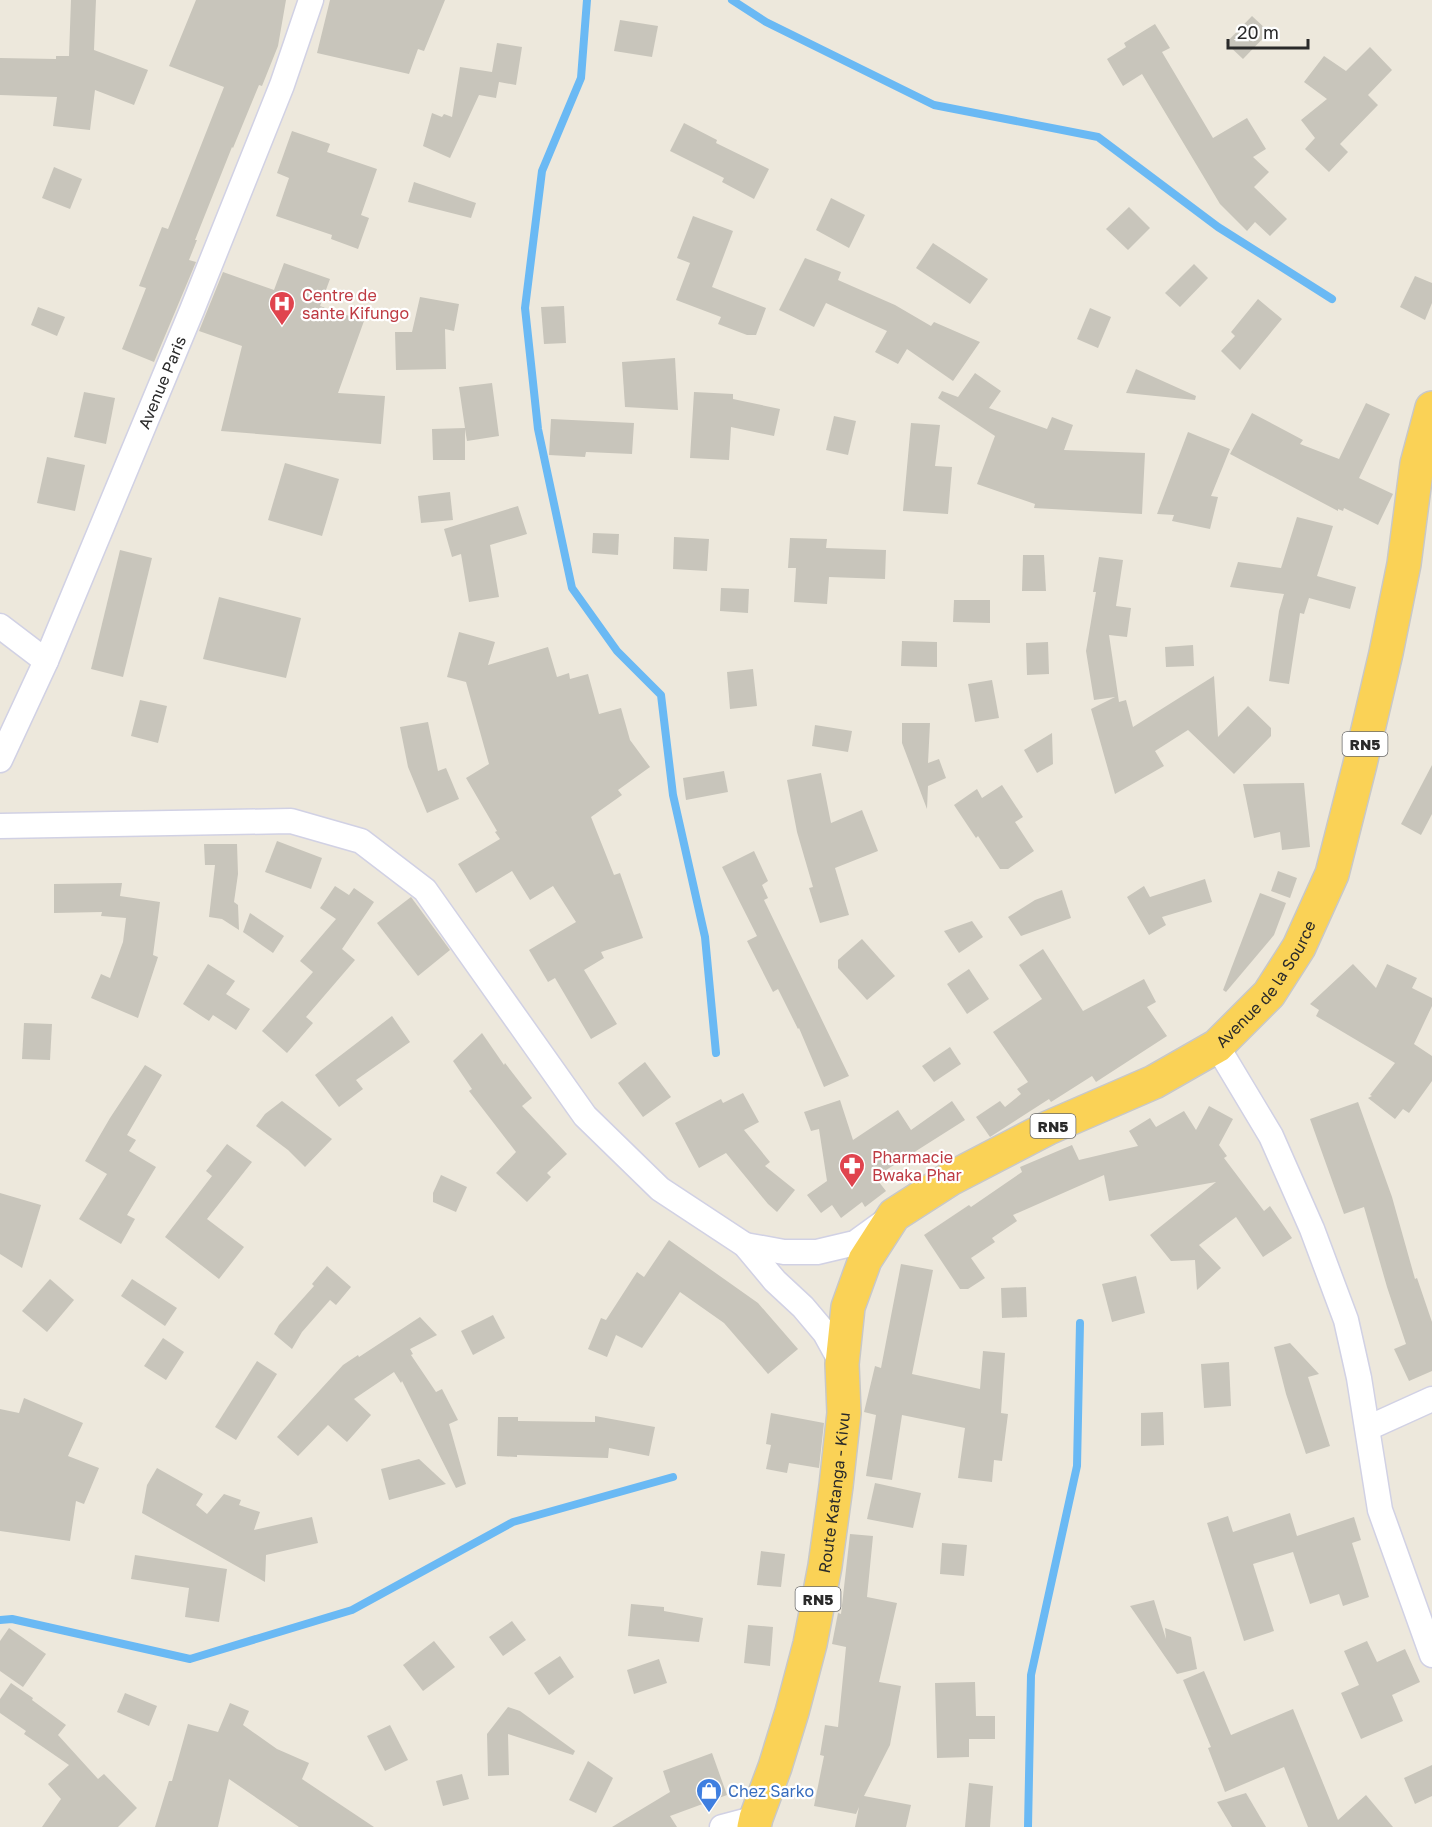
<svg xmlns="http://www.w3.org/2000/svg" width="1432" height="1827" font-family="'Golos Text',sans-serif">
	<style>
		.lines { fill: none; stroke-linecap: round; stroke-linejoin: round }
		.stream { stroke: #6ab9f4; stroke-width: 8 }
		.building { fill: #c8c5bb }
		.minor-casing { stroke: #d1d1e4; stroke-width: 27 }
		.trunk-casing { stroke: #c8c8c8; stroke-width: 36 }
		.minor { stroke: #fff; stroke-width: 24 }
		.trunk { stroke: #fad256; stroke-width: 33 }
		.labels { text-anchor: middle; dominant-baseline: central; stroke-width: 4.5; stroke-linejoin: round; paint-order: stroke }
		.shield { fill: #fff; stroke: #6a6a6a; stroke-width: 1.5 }
		.shield-label { font-size: 15px; font-weight: bold; fill: #2a2a2a }
		.health-label { font-size: 16px; fill: #be3a42; stroke: #fff; text-anchor: start }
		.street-label { font-size: 16px; fill: #2a2a2a; stroke: #fff }
		.shop-label { font-size: 16px; fill: #366cbe; stroke: #fff; text-anchor: start }
	</style>
	<rect width="100%" height="100%" fill="#ede8dc"/>
	<g class="lines">
		<g class="stream">
			<path d="M587,0l-6,78 -39,93 -17,137 13,121 34,159 45,63 44,44 12,100 32,142 11,116"/>
			<path d="M732,0l34,22 168,83 164,32 120,90 114,72"/>
			<path d="M0,1620l12,-1 178,40 162,-49 161,-88 160,-45"/>
			<path d="M1028,1827l3,-152 46,-209 3,-143"/>
		</g>
	</g>
	<g class="building">
		<path d="M71,0h25l-2,50 54,20 -14,35 -39,-15 -5,40 -37,-4 4,-29 -57,-2v-37l56,1v-3h13z"/>
		<path d="M196,0h90l-8,46 -16,40 -3,-1 -26,63 -1,-1 -37,93h2l-8,20 7,2 -42,100 -32,-13 24,-61 -7,-2 23,-59 6,2 56,-142 -55,-21z"/>
		<path d="M330,0h115l-21,51 -6,-2 -9,25 -92,-21z"/>
		<path d="M1252,16l17,16 -26,27 -17,-16z"/>
		<path d="M620,20l38,6 -6,31 -38,-6z"/>
		<path d="M1155,24l15,24 -8,4 51,86 34,-20 19,31 -13,8 16,15 -15,15 33,32 -17,17 -15,-14 -8,9 -27,-27 -78,-130 -19,12 -16,-27 19,-12 -2,-4z"/>
		<path d="M497,43l25,4 -6,38 -17,-3 -3,16 -17,-3 -29,63 -27,-12 9,-33 10,4 2,-3 8,3 8,-50 32,5z"/>
		<path d="M1370,47l22,23 -24,25 10,10 -38,39 8,8 -19,20 -24,-23 10,-11 -14,-18 26,-21 -23,-17 20,-26 22,15z"/>
		<path d="M684,123l33,17 -1,3 53,26 -15,30 -32,-17 2,-4 -54,-27z"/>
		<path d="M292,131l38,13 -3,8 50,17 -16,46 8,3 -11,31 -27,-10 1,-4 -56,-19 13,-38 -12,-5z"/>
		<path d="M54,167l28,12 -12,30 -28,-11z"/>
		<path d="M414,182l62,21 -5,15 -63,-16z"/>
		<path d="M831,198l34,17 -16,33 -33,-18z"/>
		<path d="M1129,207l21,21 -22,22 -22,-21z"/>
		<path d="M693,216l40,15 -21,56 54,21 -10,27h-9l-29,-11 3,-7 -45,-17 14,-37 -13,-5z"/>
		<path d="M933,243l55,36 -18,25 -54,-36z"/>
		<path d="M805,258l36,14 -3,8 57,25 36,21 3,-4 46,20 -27,39 -46,-32 -9,15 -23,-12 12,-21 -61,-28 -12,24 -35,-17z"/>
		<path d="M284,263l46,16 -10,27 44,15 -26,72 47,3 -4,48 -160,-13 21,-85 -43,-15 24,-59 51,18z"/>
		<path d="M1194,264l14,14 -28,29 -15,-14z"/>
		<path d="M1415,276l17,7v20l-7,17 -25,-13z"/>
		<path d="M420,297l39,7 -5,27 -9,-2 1,40 -50,1 -1,-38h17z"/>
		<path d="M1258,299l24,20 -42,51 -19,-19 14,-15 -4,-4z"/>
		<path d="M564,306l2,37 -22,1 -3,-37z"/>
		<path d="M38,307l27,10 -8,19 -26,-11z"/>
		<path d="M1090,308l21,9 -13,31 -21,-9z"/>
		<path d="M675,358l3,52 -53,-3 -3,-45z"/>
		<path d="M1136,369l60,27 -1,4 -69,-7z"/>
		<path d="M975,373l26,18 -12,17 58,21 5,-12 21,8 -9,25 81,3 -3,61 -108,-6 1,-4 -58,-20 18,-48 -57,-38 4,-7 16,6z"/>
		<path d="M492,383l7,53 -32,5 -2,-12v31h-32l-1,-31 33,-1 -6,-41z"/>
		<path d="M84,392l31,6 -9,46 -32,-7z"/>
		<path d="M694,392l39,2v5l47,10 -6,27 -43,-9 -2,33 -39,-2z"/>
		<path d="M1366,403l24,11 -31,64 34,16 -15,31 -34,-17 -1,3 -5,-2v2l-108,-57 22,-41 51,27 -3,4 39,15z"/>
		<path d="M834,416l22,5 -8,34 -22,-5z"/>
		<path d="M551,419l83,4 -2,31 -46,-2 -1,5 -36,-2z"/>
		<path d="M911,423l29,2 -5,41 17,1 -4,47 -45,-3z"/>
		<path d="M1188,432l42,17 -19,47 7,1 -8,32 -38,-8 2,-6 -17,-1z"/>
		<path d="M47,457l38,8 -10,46 -38,-8z"/>
		<path d="M285,463l54,16 -17,57 -54,-16z"/>
		<path d="M450,492l3,28 -32,3 -3,-27z"/>
		<path d="M518,506l9,28 -37,11 9,52 -30,5 -8,-48 -9,3 -8,-28z"/>
		<path d="M1297,517l36,9 -16,50 39,11 -6,22 -41,-11 -5,16 -4,-1 -11,71 -20,-3 10,-70 5,-17 -54,-7 8,-25 43,6z"/>
		<path d="M593,533l26,1 -1,21 -26,-2z"/>
		<path d="M674,537l35,2 -2,32 -34,-2z"/>
		<path d="M790,538l37,1 -1,9 60,2 -1,29 -56,-2 -2,27 -33,-2 2,-34h-8z"/>
		<path d="M120,550l32,8 -29,119 -32,-8z"/>
		<path d="M1023,555h21l2,36h-24z"/>
		<path d="M1099,557l24,3 -7,46 15,2 -4,29 -18,-2 10,67 7,-2 7,27 81,-51 4,61 30,-31 23,22v8l-37,38 -46,-44 -33,21 9,15 -49,28 -24,-85 24,-12 -21,3 -8,-49 10,-59h-3z"/>
		<path d="M721,588l28,1 -1,24 -28,-2z"/>
		<path d="M219,597l82,21 -15,60 -83,-19z"/>
		<path d="M954,600h36v23l-37,-1z"/>
		<path d="M459,632l36,10 -7,23 60,-18 9,30 12,-4 1,6 18,-5 11,40 22,-6 9,32 20,27 -32,23 4,5 -31,22 23,58 6,-2 23,65 -42,14 3,6 -20,12 33,54 -26,15 -36,-61 -7,4 -19,-32 47,-28 -23,-36 -23,14 -18,-29 -36,22 -18,-29 42,-25 -5,-7 2,-1 -31,-53 23,-14 -23,-82 -19,-5z"/>
		<path d="M902,641l35,1v25l-36,-1z"/>
		<path d="M1048,642l1,32 -22,1 -1,-32z"/>
		<path d="M1193,645l1,21 -28,1 -1,-20z"/>
		<path d="M753,669l4,37 -27,3 -3,-37z"/>
		<path d="M992,680l7,38 -24,4 -7,-38z"/>
		<path d="M140,700l27,6 -9,37 -27,-7z"/>
		<path d="M428,722l10,49 8,-3 13,31 -32,14 -19,-46 -8,-40z"/>
		<path d="M902,723h28l-2,40 11,-4 7,19 -18,8 -1,23 -25,-66z"/>
		<path d="M815,725l37,6 -4,21 -36,-6z"/>
		<path d="M1052,733l1,31 -16,9 -13,-23z"/>
		<path d="M1432,765v49l-11,21 -20,-11z"/>
		<path d="M724,771l4,21 -42,8 -3,-22z"/>
		<path d="M821,773l10,50 31,-13 16,41 -43,17 14,47 -29,8 -11,-35 4,-1 -16,-55 -10,-52z"/>
		<path d="M1304,783l6,64 -28,3 -2,-18 -26,6 -11,-54z"/>
		<path d="M1002,785l21,32 -8,5 19,29 -26,18h-8l-22,-33 -2,2 -22,-33 23,-16 5,9z"/>
		<path d="M277,841l45,17 -11,31 -46,-17z"/>
		<path d="M204,844h33l1,30 -4,28 4,3 1,25 -17,-11 -13,-2 6,-52h-10z"/>
		<path d="M754,851l14,30 -6,4 6,13 -4,2 85,176 -25,11 -25,-59 -1,1 -20,-40 -5,3 -26,-51 10,-5 -35,-69z"/>
		<path d="M1278,871l19,7 -7,20 -19,-7z"/>
		<path d="M1205,879l7,23 -50,15 4,8 -17,10 -22,-38 17,-11 6,11z"/>
		<path d="M122,883l-2,13 40,6 -7,53 5,2 -20,61 -47,-20 10,-24 9,4 13,-36 3,-24 -25,-2 1,-4 -48,1v-29z"/>
		<path d="M335,886l14,9 5,-7 20,14 -32,47 13,11 -49,57 7,6 -26,30 -25,-22 51,-59 -13,-11 36,-42 -16,-11z"/>
		<path d="M1062,890l9,28 -50,18 -13,-19 27,-17z"/>
		<path d="M1260,893l26,10 -12,32 -48,57 -3,-2z"/>
		<path d="M411,897l39,53 -32,26 -41,-53z"/>
		<path d="M250,913l34,23 -11,17 -30,-21z"/>
		<path d="M972,921l11,16 -24,16 -15,-22z"/>
		<path d="M862,939l33,37 -28,24 -29,-32v-8z"/>
		<path d="M1043,949l40,62 61,-32 12,23 -9,5 20,29 -71,46 -4,-6 -41,26 -2,-3 -59,38 -14,-20 24,-16 5,6 16,-13 -4,-5 11,-7 -35,-50 49,-33 -23,-34z"/>
		<path d="M208,964l27,17 -9,13 24,15 -14,21 -23,-15 -4,6 -26,-17z"/>
		<path d="M1353,964l23,24 11,-24 30,14 -5,10 20,10v8l-18,38 18,12v25l-23,32 -6,-4 -8,10 -27,-21 4,-2 -2,-1 25,-32 -79,-47 3,-6 -9,-6z"/>
		<path d="M969,969l20,30 -22,15 -20,-30z"/>
		<path d="M392,1016l18,26 -54,38 7,9 -24,18 -24,-32z"/>
		<path d="M24,1023l28,1 -2,36 -28,-1z"/>
		<path d="M482,1033l22,32 1,-2 27,35 -10,8 45,48 -20,19 4,4 -24,25 -31,-29 20,-21 -47,-61 3,-2 -19,-28z"/>
		<path d="M950,1047l11,17 -27,18 -12,-16z"/>
		<path d="M645,1062l26,35 -28,20 -25,-34z"/>
		<path d="M145,1065l17,10 -35,60 9,5 -7,11 27,16 -29,48 8,4 -14,25 -42,-25 28,-45 -22,-13 25,-43z"/>
		<path d="M743,1093l16,29 -15,8 26,32 -5,4 30,24 -18,22 -9,-8 -42,-51 -27,15 -24,-45 46,-24 2,4z"/>
		<path d="M840,1100l13,40 45,-30 13,20 41,-29 13,19 -90,57 11,14 -21,16 -3,-5 -21,16 -9,-13 -11,8 -14,-18 20,-14 -8,-52 -8,2 -7,-19z"/>
		<path d="M282,1101l50,38 -27,28 -17,-17 -32,-24 9,-12z"/>
		<path d="M1358,1102l34,95 23,82 2,-1 15,44v49l-23,10 -15,-32 12,-5 -19,-57 -23,-80 -20,7 -34,-95z"/>
		<path d="M1209,1106l24,13 -14,26 8,11 -3,2 40,53 6,-5 22,32 -29,19 -27,-40 -37,28 22,23 -24,22 -2,-30 -24,1 -21,-26 66,-53 -107,19 -5,-26 -91,40 4,6 -25,17 3,4 -24,16 14,20 -17,11h-8l-36,-54 45,-30 2,2 51,-35 -2,-5 52,-22 7,15 59,-14 -9,-15 21,-13 6,9 28,-16 12,19z"/>
		<path d="M227,1144l25,18 -45,57 37,28 -25,32 -54,-42 47,-61 -6,-5z"/>
		<path d="M441,1175l26,12 -11,25 -23,-10v-9z"/>
		<path d="M0,1193l41,12 -19,63 -22,-14z"/>
		<path d="M669,1240l89,63 40,46 -30,25 -44,-51 -44,-31 -38,56 -26,-13 -9,22 -19,-8 13,-31 5,2 31,-48 7,5z"/>
		<path d="M901,1264l32,6 -21,104 68,15 3,-38 22,2 -4,60 7,1 -6,47 -8,-1 -2,22 -34,-4 7,-50 -63,-13 -10,65 -26,-4 10,-61 -12,-3 11,-46 6,2z"/>
		<path d="M327,1266l24,21 -15,18 -6,-5 -28,32 -10,17 -18,-15 5,-9 35,-39 -2,-2z"/>
		<path d="M1136,1276l9,37 -33,9 -10,-38z"/>
		<path d="M50,1279l24,21 -27,32 -25,-21z"/>
		<path d="M132,1279l45,29 -12,18 -44,-30z"/>
		<path d="M1026,1287l1,30 -25,1 -1,-30z"/>
		<path d="M493,1315l12,23 -32,17 -12,-24z"/>
		<path d="M420,1317l17,18 -27,14 3,5 -2,1 25,37 6,-3 16,31 -9,4 17,60 -10,4 -54,-107 -1,2 -7,-11 -40,27 17,16 -24,27 -19,-17 -30,31 -21,-19 66,-72 15,-10 1,2z"/>
		<path d="M163,1338l21,14 -18,28 -22,-14z"/>
		<path d="M1290,1343l29,31 -11,3 22,69 -24,8 -20,-60 -12,-47z"/>
		<path d="M257,1361l20,13 -41,66 -21,-13z"/>
		<path d="M1229,1362l2,44 -27,2 -3,-44z"/>
		<path d="M24,1398l59,25 -15,33 31,12 -15,36 -8,-3 -6,40 -70,-10v-122l19,4z"/>
		<path d="M1163,1412l1,33 -23,1v-33z"/>
		<path d="M771,1413l53,10 -5,45 -30,-5 -2,10 -21,-4 5,-24 -5,-1z"/>
		<path d="M595,1416l60,11 -6,29 -40,-8 -1,10 -91,-3v2l-20,-1 1,-39h20v4l77,1z"/>
		<path d="M419,1459l27,25 -57,16 -8,-31z"/>
		<path d="M157,1468l46,26 -7,11 11,9 17,-20 17,6 -2,5 21,7 -6,18 58,-13 6,26 -52,12 -1,27 -123,-69 5,-28z"/>
		<path d="M875,1483l46,10 -8,35 -46,-9z"/>
		<path d="M1290,1513l7,23 57,-19 7,23 -9,3 17,54 -26,9 -4,-12 -29,10 -17,-52 -40,12 21,67 -30,10 -37,-118 21,-7 5,16z"/>
		<path d="M850,1534l23,2 -6,61 30,6 -18,79 22,4 -11,59 -26,51 47,9 -5,22h-51l4,-20 -3,7 -42,-8 10,-50 -4,-1 5,-30 13,2 8,-80 -14,-3 6,-31 3,1z"/>
		<path d="M942,1543l25,2 -3,31 -24,-2z"/>
		<path d="M761,1551l24,3 -4,33 -24,-2z"/>
		<path d="M135,1555l92,14 -8,53 -34,-5 4,-29 -58,-9z"/>
		<path d="M1154,1600l12,39 -1,-11 26,9 6,32 -20,5 -47,-68z"/>
		<path d="M631,1604l33,3v4l39,7 -4,24 -71,-6z"/>
		<path d="M512,1621l14,19 -23,16 -14,-19z"/>
		<path d="M748,1625l25,2 -3,39 -26,-3z"/>
		<path d="M9,1628l37,26 -23,33 -23,-16v-30z"/>
		<path d="M434,1641l21,26 -32,24 -20,-26z"/>
		<path d="M1367,1641l10,21 28,-13 15,33 -28,13 11,26 -42,18 -20,-46 18,-8 -15,-34z"/>
		<path d="M560,1656l14,21 -25,18 -15,-22z"/>
		<path d="M659,1659l8,24 -33,11 -7,-24z"/>
		<path d="M1204,1671l27,64 62,-26 45,111 28,-25 27,32h-85l-24,-60 -59,25 -17,-44 3,-1 -28,-67z"/>
		<path d="M975,1682l1,34h19v23h-26v18l-32,1 -2,-75z"/>
		<path d="M11,1683l22,15 -1,2 34,25 -8,10 40,44 6,-5 33,34 -19,19h-76l19,-28 -13,-15 21,-19 -45,-31 2,-3 -26,-18v-14z"/>
		<path d="M125,1693l32,13 -8,20 -32,-14z"/>
		<path d="M230,1703l19,8 -6,14 34,24 32,14 -7,16 72,48h-75l-70,-48 -11,48h-63l14,-46h3l16,-57 30,8z"/>
		<path d="M508,1707l12,4 55,40 -2,4 -65,-21 1,41 -21,1 -1,-42z"/>
		<path d="M390,1725l18,35 -23,11 -18,-35z"/>
		<path d="M712,1753l15,42 -57,21 7,11h-65l58,-35 -7,-21z"/>
		<path d="M588,1761l25,17 -17,35 -27,-13z"/>
		<path d="M1432,1765v31l-17,8 -11,-26z"/>
		<path d="M462,1774l7,25 -26,7 -7,-25z"/>
		<path d="M969,1783l24,3 -3,41h-25z"/>
		<path d="M1246,1793l20,34h-34l-15,-25z"/>
	</g>
	<g class="lines">
		<defs>
			<g id="minor">
				<path d="M0,626l46,35"/>
				<path id="s1" d="M0,760l46,-99 146,-351 90,-225 29,-85"/>
				<path d="M0,826l291,-5 70,20 64,49 160,226 75,73 85,56 30,36 28,26 22,26 17,31"/>
				<path d="M1217,1046l54,90 41,93 34,91 13,58 21,132 52,145"/>
				<path d="M745,1245l39,7h33l38,-9 29,-21"/>
				<path d="M1368,1428l64,-29"/>
				<path d="M722,1827l34,-9"/>
			</g>
			<g id="trunk">
				<path id="s2" d="M754,1827l2,-9 19,-51 17,-55 18,-68 15,-78 11,-80 8,-73 -2,-49 6,-57 17,-47 29,-45 56,-36 98,-51 106,-46 63,-36 52,-52 30,-47 33,-73 28,-110 26,-111 18,-89 13,-100 15,-56"/>
			</g>
		</defs>
		<use href="#minor" class="minor-casing"/>
		<use href="#trunk" class="trunk-casing"/>
		<use href="#minor" class="minor"/>
		<use href="#trunk" class="trunk"/>
	</g>
	<defs>
		<symbol id="hospital-pin" viewBox="-11 -11 22 30"><path d="M0 17L-7.5 6A9.5 9.5 0 1 1 7.5 6Z" fill="#e0444e" stroke="#fff"/><path d="M-5-5h3v3.5h4V-5h3V5h-3V1.5h-4V5h-3Z" fill="#fff"/></symbol>
		<symbol id="pharmacy-pin" viewBox="-11 -11 22 30"><path d="M0 17L-7.5 6A9.5 9.5 0 1 1 7.5 6Z" fill="#e0444e" stroke="#fff"/><path d="M-2-6h4v4h4v4h-4v4h-4v-4h-4v-4h4Z" fill="#fff"/></symbol>
		<symbol id="shop-pin" viewBox="-11 -11 22 30"><path d="M0 17L-7.5 6A9.5 9.5 0 1 1 7.5 6Z" fill="#3f7fe0" stroke="#fff"/><path d="M-5-2.5h2.3a2.7 3.5 0 0 1 5.4 0H5L5.5 6h-11ZM-1.5-2.5h3a1.5 2.3 0 0 0-3 0Z" fill="#fff"/></symbol>
	</defs>
	<g fill-rule="evenodd">
		<use href="#hospital-pin" x="267" y="289" width="30" height="40"/>
		<use href="#pharmacy-pin" x="837" y="1151" width="30" height="40"/>
		<use href="#shop-pin" x="694" y="1776" width="30" height="40"/>
	</g>
	<g class="labels">
		<g class="shield">
			<rect x="1342.5" y="732" width="45" height="24" rx="4.5"/>
			<rect x="1030.5" y="1114" width="45" height="24" rx="4.5"/>
			<rect x="795.5" y="1587" width="45" height="24" rx="4.5"/>
		</g>
		<g class="shield-label">
			<text x="1365" y="744">RN5</text>
			<text x="1053" y="1126">RN5</text>
			<text x="818" y="1599">RN5</text>
		</g>
		<g class="health-label">
			<text x="302" y="295">Centre de<tspan x="302" dy="18">sante Kifungo</tspan></text>
			<text x="872" y="1157">Pharmacie<tspan x="872" dy="18">Bwaka Phar</tspan></text>
		</g>
		<g class="street-label">
			<text stroke="none"><textPath href="#s1" startOffset="411">Avenue Paris</textPath></text>
			<text stroke="none"><textPath href="#s2" startOffset="1080">Avenue de la Source</textPath></text>
			<text stroke="none"><textPath href="#s2" startOffset="345">Route Katanga - Kivu</textPath></text>
		</g>
		<g class="shop-label">
			<text x="728" y="1791">Chez Sarko</text>
		</g>
	</g>
	<path d="M1228 39v9h80v-9" fill="none" stroke="#2a2a2a" stroke-width="3"/>
	<text x="1237" y="39" font-size="18" fill="#2a2a2a" stroke="#ffffff" stroke-width="4.5" paint-order="stroke">20 m</text>
</svg>
